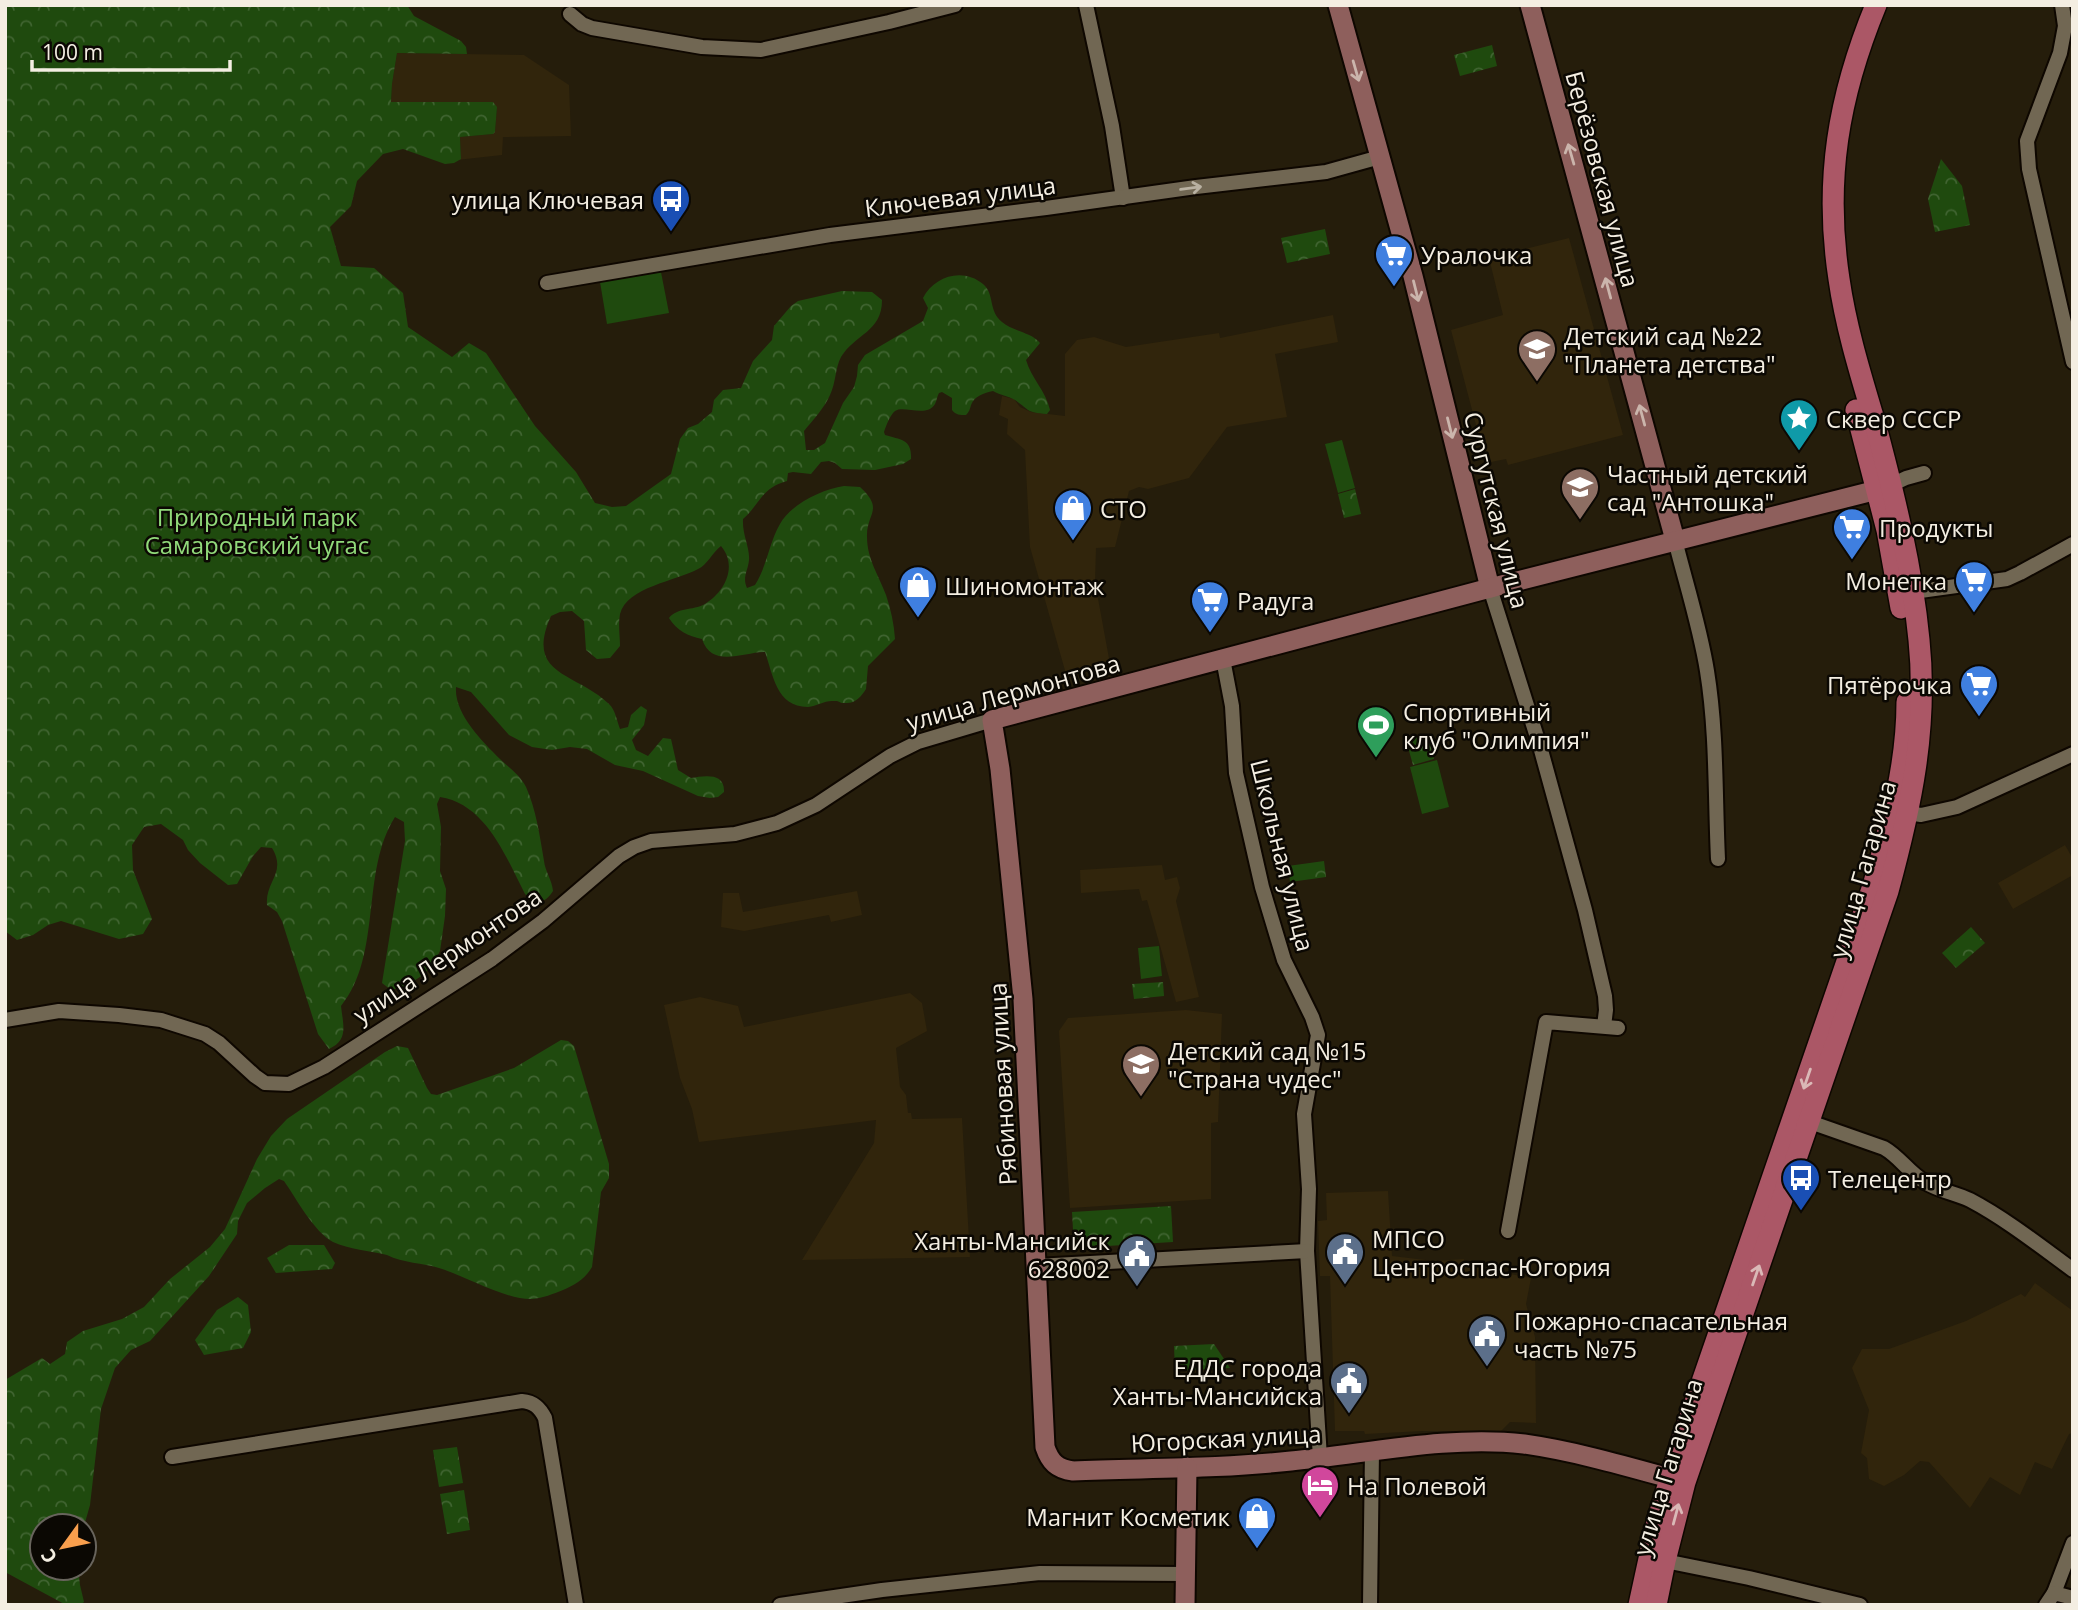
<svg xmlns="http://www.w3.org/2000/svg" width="2078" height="1610" font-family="'Open Sans',sans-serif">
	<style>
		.built { fill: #31250c }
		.grass { fill: #1f4a0e }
		.forest { fill: url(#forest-crowns) }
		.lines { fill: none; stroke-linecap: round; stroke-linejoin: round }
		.street-casing { stroke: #0e0700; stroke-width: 18 }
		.secondary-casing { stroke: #0e0700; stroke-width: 23 }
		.primary-casing { stroke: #0e0700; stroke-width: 24 }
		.street { stroke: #716753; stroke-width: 14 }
		.secondary { stroke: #8e5f5c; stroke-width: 19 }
		.primary { stroke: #ab5766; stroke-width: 21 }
		.oneway { stroke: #cbb5ac }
		.oneway2 { stroke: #b9b1a2 }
		.oneway3 { stroke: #dab9b7 }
		.labels { text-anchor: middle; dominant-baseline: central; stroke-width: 5; stroke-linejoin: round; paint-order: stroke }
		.street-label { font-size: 24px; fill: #f4eee2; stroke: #0b0803 }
		.poi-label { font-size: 24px; fill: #f4eee2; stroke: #0b0803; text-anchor: start }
		.park-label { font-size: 24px; fill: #91da7a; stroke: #0b0803 }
	</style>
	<defs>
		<pattern id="forest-crowns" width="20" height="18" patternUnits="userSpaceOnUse" patternTransform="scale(1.75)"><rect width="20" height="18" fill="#1f4a0e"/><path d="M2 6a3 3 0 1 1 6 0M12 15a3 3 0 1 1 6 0" fill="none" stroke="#406431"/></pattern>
	</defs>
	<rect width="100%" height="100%" fill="#251d0b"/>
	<g class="built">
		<path d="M397,53l127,2 45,30 2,51 -68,1 -1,18 -45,5 4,-2 -1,-21 33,-3 2,-2 2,-25 -106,-4 1,-19z"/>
		<path d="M1569,238l54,197 -115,30 -2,-6 -20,4 -35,-133 52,-15 -14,-57z"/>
		<path d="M1333,315l5,27 -63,12 12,63 -60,10 -38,51 -41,11 -9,-2 -10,4 -14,56 -19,1 -1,34 15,82 -44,10 -36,-127 -5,-97 -18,-16 1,-15 -9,-4 3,-19 12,3 6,8 11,5 34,4v-62l12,-14 17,-3 32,10 93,-14 1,5z"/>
		<path d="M2065,845l8,14v16l-60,34 -15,-26z"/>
		<path d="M1162,865l3,15 12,-3 3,11 -4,13 23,96 -23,5 -29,-102 -5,1 -3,-12 -58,4 -1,-23z"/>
		<path d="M857,891l5,24 -31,7 -2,-7 -85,16 -23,-4 2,-34h16l4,19z"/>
		<path d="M910,993l12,10 5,28 -31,17 4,39 6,8 2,18h3l1,6 50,-1 8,139 -168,3 72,-117 2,-23 -177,22 -7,-33 -12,-31 -16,-73 36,-8 38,9 6,21z"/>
		<path d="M1186,1010l36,4 -4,108 -7,1v76l-141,9 -11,-177 9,-13z"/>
		<path d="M1388,1191l4,65 42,5 30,-2 -1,6 68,13 -5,26 9,33 1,86 -26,-1 -9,9h-78l-58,3 -1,-3h-29l-5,-155h-10l-2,-55 9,-1 -1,-27z"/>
		<path d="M2035,1283l38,28v122l-4,1 -17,35 -17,-7 -15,33 -30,-18 -20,31 -41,-46 -9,-1 -16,14 -20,11 -15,-7 -2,-21 -6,-5 8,-43 -17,-42 10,-19h27l77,-28 55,-27 4,3z"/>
	</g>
	<g class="grass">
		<path d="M661,272l8,41 -62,11 -7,-42z"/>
		<path d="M1342,440l13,48 -17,5 -13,-49z"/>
		<path d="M1437,760l12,47 -27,7 -12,-47z"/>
		<path d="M1159,946l3,30 -21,3 -3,-31z"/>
	</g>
	<g class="forest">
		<path d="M5,5h402l7,11 47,25 5,6 1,7 -70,-1 -5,31 -1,18h102l4,5 -2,25 -2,2 -33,3 1,22 -7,4 -9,1 -42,-15 -20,5 -26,27 -6,25 -21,21 11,39 33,2 29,25 5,34 44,30 17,-14 17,10 49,73 41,46 19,31 17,4 14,-1 45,-32 9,-35 8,-11 10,-4 14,-12 2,-12 9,-10 18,-2 12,-27 19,-21 2,-14 17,-20 7,-5 44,-10 30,1 10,8c0,32 -27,34 -41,57 -6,11 -5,26 -11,38 -5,12 -17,25 -26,36l2,19h8l11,-7 18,-40 11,-16 3,-11 1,-11 7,-10 58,-34 5,-13 -5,-10c11,-22 40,-31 60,-14 12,10 5,27 19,38 12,10 29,10 38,21l-14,17c5,18 20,31 24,50l-3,4c-22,-2 -17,-4 -32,-14 -6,-4 -16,-5 -22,-9 -9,2 -19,5 -22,14 -1,4 -2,7 -5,10 -6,0 -10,0 -14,-5v-12l-10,-6 -3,1c-2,3 -2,7 -4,11 -8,14 -31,1 -40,7 -5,4 -9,15 -11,21l1,3c16,5 27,4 26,24l-8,5 -28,6 -33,-1 -7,-6 -6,-2 -8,1 -10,12 -18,-2 -5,1 -1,8c-26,7 -26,22 -44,38 -1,16 7,28 6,41 -1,11 -7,17 -2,28l8,-3c12,-19 14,-42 25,-61 10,-19 42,-35 64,-38 5,0 11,1 16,1 25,23 6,26 7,50 0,22 12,39 19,58 5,15 8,29 9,44l-27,27 -2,23c-5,8 -11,15 -21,14 -8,0 -3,-2 -11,-2 -9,-1 -17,5 -26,6 -32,0 -35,-33 -43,-55 -22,0 -53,17 -63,-13 -14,-3 -25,-8 -33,-21 9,-11 23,-7 36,-14 20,-12 33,-38 16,-58 -9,7 -14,19 -23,23 -22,12 -71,18 -78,45 -2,10 0,22 0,32l-10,12 -13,1 -11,-9 -2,-29 -12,-10 -12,1 -9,4c-27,60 25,56 58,88 6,5 8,17 11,25l8,-2 3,-12 10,-9 6,4 -3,15 -12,15 4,10 12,6 15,-18 8,1 7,31 13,8c13,-2 34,-6 33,14l-6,5 -8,1 -12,-2 -55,-25 -28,-6 -28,-16 -17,-2 -18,3 -20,-3 -23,-12 -38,-43 -15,-5c-2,27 26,54 44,72 9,9 20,16 26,28 10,22 14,50 18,74 1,10 8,19 9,30 -9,14 -17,13 -28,3 -19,-37 -39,-90 -85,-97l-3,7 4,23 -1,44 6,18 -1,27 -5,35 -6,12 -11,12 -17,11 -15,4 -9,-7 23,-142 -1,-19 -9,-5c-35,55 -12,137 -54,189 2,19 8,34 -12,43l-11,-15 -36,-113 -5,-9 -10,-7c-2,-24 20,-32 5,-57l-11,-1 -8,9 -16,28 -9,1 -28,-22 -12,-13 -5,-10 -22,-16 -17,3 -12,18 1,25 19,49 -9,15 -24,5 -58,-18 -13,4 -15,10 -16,5 -12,-9z"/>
		<path d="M1492,45l5,21 -37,10 -6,-21z"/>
		<path d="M1941,159l21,27 8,39 -35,7 -7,-33z"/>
		<path d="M1325,229l5,25 -43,9 -6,-25z"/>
		<path d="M1355,489l6,25 -17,4 -6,-24z"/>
		<path d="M1427,734l7,25 -21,6 -7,-25z"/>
		<path d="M1324,861l2,16 -36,5 -2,-16z"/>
		<path d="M1971,927l14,16 -29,25 -14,-15z"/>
		<path d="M1163,982l1,14 -30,3 -2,-15z"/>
		<path d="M561,1040l7,1 6,5 35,118v14l-8,14 -9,75c-7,12 -17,18 -29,23 -10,4 -20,8 -31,9 -26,1 -67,-23 -93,-31 -16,-5 -36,-5 -52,-13 -17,-4 -38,-6 -54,-13 -19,-10 -37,-44 -49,-61l-5,-2 -14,9 -18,15 -9,18 -1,13 -28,42 -59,65 -19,9 -16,18 -14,41 -11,96 -6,21h-42v42h36l2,17 4,17 -4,3h-14l-61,-33v-192l37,-22 8,6 15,-10 2,-12 16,-11 39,-12 22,-12 26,-28 40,-32 15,-18 32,-70 14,-23 16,-17 98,-67 12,-6 11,2 19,40 4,6 6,1 77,-27z"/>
		<path d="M1171,1206l2,36 -99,6 -2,-36z"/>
		<path d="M289,1245h35l11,18 -3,6 -56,4 -9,-15z"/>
		<path d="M238,1297l10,8 3,27 -8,16 -39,7 -9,-15 22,-30z"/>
		<path d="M1214,1344l16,24 -55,3 -1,-25z"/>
		<path d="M457,1447l6,36 -24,4 -6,-37z"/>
		<path d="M464,1490l6,40 -23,4 -7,-40z"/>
	</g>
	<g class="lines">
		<defs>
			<g id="street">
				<path d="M1086,5l26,121 11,72"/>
				<path d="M2062,5l3,21 -5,27 -33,88 2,28 44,193"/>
				<path d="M570,14l12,10 10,4 110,19 59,3 128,-28 66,-17"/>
				<path d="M547,283l283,-48 216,-27 150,-21 130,-15 54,-15"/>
				<path d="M1891,485l15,-7 18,-5"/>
				<path d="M1675,540c11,44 25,87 32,131 10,62 8,126 11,188"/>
				<path d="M1490,588l51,162 44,160 20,86 1,14 -2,16"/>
				<path d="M1913,592l94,-13 13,-6 53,-29"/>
				<path d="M1223,659l9,47 4,67 26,114 22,73 28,57 6,18 -14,79 5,75 -2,62 13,207"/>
				<path d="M1908,813l13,2 36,-8 116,-53"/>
				<path d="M5,1020l54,-9 60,4 42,5 44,14 14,9 36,33 10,7 24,1 35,-17 168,-108 51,-38 76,-65 15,-9 17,-6 84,-7 42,-11 39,-18 74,-49 28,-14 74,-22"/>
				<path d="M1810,1122l74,26c16,9 25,25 41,34 14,9 31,11 45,18 36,19 70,46 103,70"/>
				<path d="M1508,1231l38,-209 72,6"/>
				<path d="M1036,1266l271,-15"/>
				<path d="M172,1457l350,-56c12,1 18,7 23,17l31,187"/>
				<path d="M1665,1561l84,17 111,27"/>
				<path d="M2054,1593l19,-50"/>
				<path d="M780,1605l102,-15 158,-17 145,1"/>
				<path d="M1370,1605l2,-154"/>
				<path d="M2046,1605l8,-12 19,5"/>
			</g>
			<g id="secondary">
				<path d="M1338,5l75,271 77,312"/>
				<path d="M1530,5l145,535"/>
				<path d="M1669,1478c-47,-13 -96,-27 -145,-34 -75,-9 -158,10 -233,17 -72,8 -145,7 -218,10 -16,-2 -23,-9 -28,-24l-22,-448 -23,-230 -8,-49 498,-132 387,-98"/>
				<path d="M1185,1605l2,-138"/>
			</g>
			<g id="primary">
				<path d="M1856,410l31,120 14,78"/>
				<path d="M1639,1605l18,-83 24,-79 192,-557c17,-60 34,-121 34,-184"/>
				<path d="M1656,1605l9,-44 20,-79 203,-591c23,-84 40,-163 31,-251 -7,-73 -25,-146 -44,-217 -14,-47 -29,-95 -36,-144 -15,-98 -1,-182 37,-274"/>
			</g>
		</defs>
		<use href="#street" class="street-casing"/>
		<use href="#secondary" class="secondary-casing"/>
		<use href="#primary" class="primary-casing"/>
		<use href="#street" class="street"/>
		<use href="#secondary" class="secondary"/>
		<use href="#primary" class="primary"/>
	</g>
	<defs><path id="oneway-shaft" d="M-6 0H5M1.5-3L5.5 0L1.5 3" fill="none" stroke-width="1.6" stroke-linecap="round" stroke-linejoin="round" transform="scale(1.75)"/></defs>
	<g class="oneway">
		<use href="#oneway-shaft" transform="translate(1356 71) rotate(74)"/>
		<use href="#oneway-shaft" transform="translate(1571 154) rotate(-106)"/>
		<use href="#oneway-shaft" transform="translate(1608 288) rotate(-105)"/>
		<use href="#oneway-shaft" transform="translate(1416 291) rotate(76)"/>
		<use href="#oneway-shaft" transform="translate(1642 415) rotate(-105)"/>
		<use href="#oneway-shaft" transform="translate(1450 428) rotate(76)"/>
	</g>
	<use class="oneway2" href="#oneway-shaft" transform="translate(1191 188) rotate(-8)"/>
	<g class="oneway3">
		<use href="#oneway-shaft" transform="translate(1807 1079) rotate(109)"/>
		<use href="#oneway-shaft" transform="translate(1756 1275) rotate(-71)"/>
		<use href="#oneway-shaft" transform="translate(1676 1514) rotate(-75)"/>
	</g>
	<defs>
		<symbol id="bus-pin" viewBox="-11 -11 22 30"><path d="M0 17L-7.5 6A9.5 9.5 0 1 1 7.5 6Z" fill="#1a4fb4" stroke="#0b0803"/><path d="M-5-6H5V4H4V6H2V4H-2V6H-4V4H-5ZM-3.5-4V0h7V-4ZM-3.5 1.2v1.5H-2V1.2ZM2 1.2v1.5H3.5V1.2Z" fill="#fff"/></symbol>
		<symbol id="supermarket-pin" viewBox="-11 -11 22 30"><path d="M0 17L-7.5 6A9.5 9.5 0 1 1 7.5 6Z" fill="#3f7fe0" stroke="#0b0803"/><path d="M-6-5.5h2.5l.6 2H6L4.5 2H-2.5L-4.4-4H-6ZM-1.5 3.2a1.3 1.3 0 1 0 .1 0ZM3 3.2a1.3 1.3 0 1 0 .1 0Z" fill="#fff"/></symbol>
		<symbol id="school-pin" viewBox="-11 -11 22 30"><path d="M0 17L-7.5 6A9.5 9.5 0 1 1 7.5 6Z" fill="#8d6e63" stroke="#0b0803"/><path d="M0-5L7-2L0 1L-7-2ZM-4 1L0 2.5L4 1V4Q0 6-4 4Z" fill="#fff"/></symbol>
		<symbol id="sight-pin" viewBox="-11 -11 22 30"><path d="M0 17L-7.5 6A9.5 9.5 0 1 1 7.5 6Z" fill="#0f9aa8" stroke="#0b0803"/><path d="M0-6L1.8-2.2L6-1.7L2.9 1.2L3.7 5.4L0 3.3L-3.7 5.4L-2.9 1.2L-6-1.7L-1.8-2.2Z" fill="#fff"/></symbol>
		<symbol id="shop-pin" viewBox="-11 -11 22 30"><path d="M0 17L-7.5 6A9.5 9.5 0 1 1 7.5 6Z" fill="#3f7fe0" stroke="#0b0803"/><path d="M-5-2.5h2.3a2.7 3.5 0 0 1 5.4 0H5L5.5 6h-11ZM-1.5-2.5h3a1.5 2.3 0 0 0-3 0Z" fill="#fff"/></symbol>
		<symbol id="stadium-pin" viewBox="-11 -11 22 30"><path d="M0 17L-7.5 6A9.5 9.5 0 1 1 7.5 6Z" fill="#2e9e5b" stroke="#0b0803"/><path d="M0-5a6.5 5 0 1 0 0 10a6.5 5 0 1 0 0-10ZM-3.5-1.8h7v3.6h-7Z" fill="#fff"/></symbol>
		<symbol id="civic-pin" viewBox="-11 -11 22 30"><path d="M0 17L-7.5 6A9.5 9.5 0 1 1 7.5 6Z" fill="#5c6f8a" stroke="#0b0803"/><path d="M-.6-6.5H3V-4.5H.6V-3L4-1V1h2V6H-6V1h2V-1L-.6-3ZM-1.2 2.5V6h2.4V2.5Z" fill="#fff"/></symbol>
		<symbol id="hotel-pin" viewBox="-11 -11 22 30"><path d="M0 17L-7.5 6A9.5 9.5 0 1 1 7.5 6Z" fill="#d1479c" stroke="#0b0803"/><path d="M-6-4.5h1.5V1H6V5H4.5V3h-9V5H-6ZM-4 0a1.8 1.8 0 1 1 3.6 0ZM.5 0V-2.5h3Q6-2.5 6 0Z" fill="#fff"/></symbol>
	</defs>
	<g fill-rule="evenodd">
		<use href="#bus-pin" x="649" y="177" width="44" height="60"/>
		<use href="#supermarket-pin" x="1372" y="232" width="44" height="60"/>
		<use href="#school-pin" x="1515" y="327" width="44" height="60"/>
		<use href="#sight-pin" x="1777" y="396" width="44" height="60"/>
		<use href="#school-pin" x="1558" y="465" width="44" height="60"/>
		<use href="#shop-pin" x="1051" y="486" width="44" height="60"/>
		<use href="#supermarket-pin" x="1830" y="505" width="44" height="60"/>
		<use href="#supermarket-pin" x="1952" y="558" width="44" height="60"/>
		<use href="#shop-pin" x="896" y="563" width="44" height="60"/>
		<use href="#supermarket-pin" x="1188" y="578" width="44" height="60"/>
		<use href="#supermarket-pin" x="1957" y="662" width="44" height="60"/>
		<use href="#stadium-pin" x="1354" y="703" width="44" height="60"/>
		<use href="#school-pin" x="1119" y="1042" width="44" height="60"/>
		<use href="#bus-pin" x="1779" y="1156" width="44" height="60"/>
		<use href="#civic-pin" x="1323" y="1230" width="44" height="60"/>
		<use href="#civic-pin" x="1115" y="1232" width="44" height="60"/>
		<use href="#civic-pin" x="1465" y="1312" width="44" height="60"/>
		<use href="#civic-pin" x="1327" y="1359" width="44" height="60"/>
		<use href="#hotel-pin" x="1298" y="1463" width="44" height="60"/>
		<use href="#shop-pin" x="1235" y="1494" width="44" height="60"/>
	</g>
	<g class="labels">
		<g class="street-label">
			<text transform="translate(1603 179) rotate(75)">Берёзовская улица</text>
			<text transform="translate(960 196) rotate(-7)">Ключевая улица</text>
			<text transform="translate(1497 510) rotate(76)">Сургутская улица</text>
			<text transform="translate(1013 692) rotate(-16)">улица Лермонтова</text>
			<text transform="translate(1283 855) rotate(76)">Школьная улица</text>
			<text transform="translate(1862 869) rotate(-74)">улица Гагарина</text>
			<text transform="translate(447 955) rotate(-34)">улица Лермонтова</text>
			<text transform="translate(1002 1084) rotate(-93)">Рябиновая улица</text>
			<text transform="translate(1226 1438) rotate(-3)">Югорская улица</text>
			<text transform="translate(1667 1467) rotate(-73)">улица Гагарина</text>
		</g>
		<g class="poi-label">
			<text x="644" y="199" text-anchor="end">улица Ключевая</text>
			<text x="1421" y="254">Уралочка</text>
			<text x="1564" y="335">Детский сад №22<tspan x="1564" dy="28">"Планета детства"</tspan></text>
			<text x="1826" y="418">Сквер СССР</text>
			<text x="1607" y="473">Частный детский<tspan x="1607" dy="28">сад "Антошка"</tspan></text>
			<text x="1100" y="508">СТО</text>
			<text x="1879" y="527">Продукты</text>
			<text x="1947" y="580" text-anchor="end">Монетка</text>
			<text x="945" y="585">Шиномонтаж</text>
			<text x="1237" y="600">Радуга</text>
			<text x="1952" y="684" text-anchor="end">Пятёрочка</text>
			<text x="1403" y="711">Спортивный<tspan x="1403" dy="28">клуб "Олимпия"</tspan></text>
			<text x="1168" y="1050">Детский сад №15<tspan x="1168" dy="28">"Страна чудес"</tspan></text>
			<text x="1828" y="1178">Телецентр</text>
			<text x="1372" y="1238">МПСО<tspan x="1372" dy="28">Центроспас-Югория</tspan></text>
			<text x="1110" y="1240" text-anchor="end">Ханты-Мансийск<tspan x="1110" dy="28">628002</tspan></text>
			<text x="1514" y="1320">Пожарно-спасательная<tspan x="1514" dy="28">часть №75</tspan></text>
			<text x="1322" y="1367" text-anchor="end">ЕДДС города<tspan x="1322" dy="28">Ханты-Мансийска</tspan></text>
			<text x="1347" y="1485">На Полевой</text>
			<text x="1230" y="1516" text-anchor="end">Магнит Косметик</text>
		</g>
		<g class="park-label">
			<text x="257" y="516">Природный парк<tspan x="257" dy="28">Самаровский чугас</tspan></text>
		</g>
	</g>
	<rect width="2078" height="1610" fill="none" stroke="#f4eee2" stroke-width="14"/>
	<g transform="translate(63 1547) rotate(237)"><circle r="33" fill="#0b0803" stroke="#68645c" stroke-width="2"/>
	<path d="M0-5L12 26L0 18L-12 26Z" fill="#f99f4d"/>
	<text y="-10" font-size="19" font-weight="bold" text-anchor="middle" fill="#f4eee2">С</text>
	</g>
	<path d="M32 60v10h198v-10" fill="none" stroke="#f4eee2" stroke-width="3.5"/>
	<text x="42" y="60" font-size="21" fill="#f4eee2" stroke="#0b0803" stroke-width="5" paint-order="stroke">100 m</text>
</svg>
